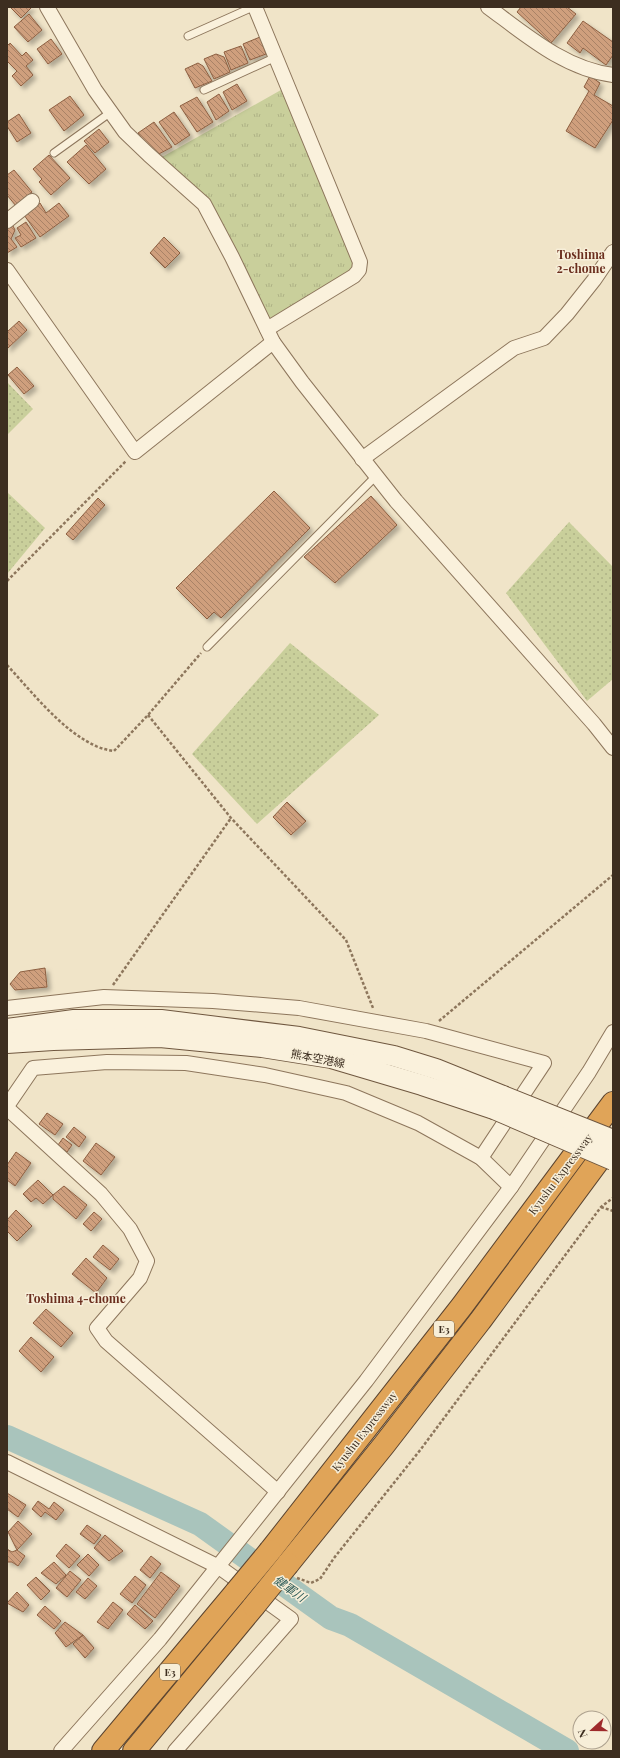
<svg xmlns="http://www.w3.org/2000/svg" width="620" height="1758" font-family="'Playfair Display','Noto Sans JP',serif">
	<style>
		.grass { fill: url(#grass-dots) }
		.park { fill: url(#park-tufts) }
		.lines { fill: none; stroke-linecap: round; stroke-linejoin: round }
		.river { stroke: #a9c4bc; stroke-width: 24 }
		.building { fill: url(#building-back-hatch); stroke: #8d5f41; filter: url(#shadow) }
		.service-casing { stroke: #8d765c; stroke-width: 9 }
		.minor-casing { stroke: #8d765c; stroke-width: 16 }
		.secondary-casing { stroke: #6f573f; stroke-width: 22 }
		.motorway-casing { stroke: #5b4430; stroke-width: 24 }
		.path { stroke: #8d765c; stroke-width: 2.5; stroke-dasharray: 3 2; stroke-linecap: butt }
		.service { stroke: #faf1dc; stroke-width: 7 }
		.minor { stroke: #faf1dc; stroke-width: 14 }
		.secondary { stroke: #faf1dc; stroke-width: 20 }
		.motorway { stroke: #e0a458; stroke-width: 22 }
		.secondary-bridge-casing { stroke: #6f573f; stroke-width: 22; stroke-linecap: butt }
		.motorway-bridge-casing { stroke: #5b4430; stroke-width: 24; stroke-linecap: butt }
		.secondary-bridge { stroke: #faf1dc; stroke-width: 20 }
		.motorway-bridge { stroke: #e0a458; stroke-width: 22 }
		.labels { text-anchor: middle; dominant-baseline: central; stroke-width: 3; stroke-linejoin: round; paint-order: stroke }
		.shield { fill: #f7eed8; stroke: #756857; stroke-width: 1 }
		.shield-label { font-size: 10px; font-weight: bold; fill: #3d2e20 }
		.street-label { font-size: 11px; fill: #3d2e20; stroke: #f7eed8 }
		.neighbourhood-label { font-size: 12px; font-weight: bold; fill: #6b2e1e; stroke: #f7eed8 }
		.water-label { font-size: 12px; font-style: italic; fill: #2f5d5a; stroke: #f7eed8 }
	</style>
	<defs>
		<pattern id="grass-dots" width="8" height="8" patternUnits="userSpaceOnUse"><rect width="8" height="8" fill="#c9cf9b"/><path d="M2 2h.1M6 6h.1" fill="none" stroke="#aeb285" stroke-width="1.8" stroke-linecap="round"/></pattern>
		<pattern id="park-tufts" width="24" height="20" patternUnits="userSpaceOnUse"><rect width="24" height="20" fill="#c9cf9b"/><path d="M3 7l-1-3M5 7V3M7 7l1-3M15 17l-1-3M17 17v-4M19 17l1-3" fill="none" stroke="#aeb285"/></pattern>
		<pattern id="building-back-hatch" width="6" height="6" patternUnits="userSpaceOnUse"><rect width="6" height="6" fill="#cf9f7d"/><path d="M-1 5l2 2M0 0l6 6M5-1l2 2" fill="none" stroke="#a98266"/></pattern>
		<filter id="shadow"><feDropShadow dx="3.5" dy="3.5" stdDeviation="2" flood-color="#0004"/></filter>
	</defs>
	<rect width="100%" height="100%" fill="#f0e4c8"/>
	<g class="grass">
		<path d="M7,382l26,27 -26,26z"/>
		<path d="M7,492l38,36 -38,46z"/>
		<path d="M569,522l44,45v112l-26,22 -81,-108z"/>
		<path d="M290,643l89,72 -122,109 -65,-70z"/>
	</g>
	<path class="park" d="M288,86l71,184 -92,59 -63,-125 -49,-43z"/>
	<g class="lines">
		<path class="river" d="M7,1437l193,87 131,94 19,7 217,126"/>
	</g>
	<g class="building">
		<path d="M10,7h22l-11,11z"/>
		<path d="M521,7h46l9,7 -25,29 -34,-31z"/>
		<path d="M29,14l13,16 -14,12 -14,-15z"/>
		<path d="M583,21l30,21v13l-7,10 -23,-17 -3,5 -13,-10z"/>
		<path d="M260,37l6,17 -16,6 -7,-16z"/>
		<path d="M51,39l11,15 -14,10 -11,-15z"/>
		<path d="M7,43l2,2 1,-2 12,13 4,-4 7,8 -7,6 7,9 -12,11 -9,-10 5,-5 -10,-10z"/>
		<path d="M241,46l7,17 -17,7 -7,-18z"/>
		<path d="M216,54l8,3 6,15 -16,7 -10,-20z"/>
		<path d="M198,63l5,3 9,15 -17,7 -10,-19z"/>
		<path d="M590,76l10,7 -6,12 19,11v14l-18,28 -29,-17 23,-40 -5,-4z"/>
		<path d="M237,84l10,17 -15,9 -9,-18z"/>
		<path d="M219,94l10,17 -13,9 -9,-18z"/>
		<path d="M70,96l14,19 -20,16 -15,-21z"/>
		<path d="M197,97l16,25 -16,10 -17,-26z"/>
		<path d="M174,112l16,23 -15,10 -16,-23z"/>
		<path d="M19,114l12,19 -14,9 -10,-16v-4z"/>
		<path d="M154,122l18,25 -17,9 -17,-23z"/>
		<path d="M99,129l10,13 -14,11 -11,-12z"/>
		<path d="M86,145l20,24 -17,15 -22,-22z"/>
		<path d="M49,155l21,23 -19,17 -12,-13 3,-3 -9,-10z"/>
		<path d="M14,170l18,22 -16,14 -9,-11v-20z"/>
		<path d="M40,203l6,10 13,-10 10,13 -29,21 -16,-22z"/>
		<path d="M26,222l10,16 -15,9 -6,-9 6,-3 -4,-7z"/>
		<path d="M12,224l3,6 -4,9 6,8 -10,6v-25z"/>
		<path d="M164,237l16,16 -15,15 -15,-15z"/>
		<path d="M19,321l8,9 -20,19v-17z"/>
		<path d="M17,367l17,19 -10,8 -16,-19z"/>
		<path d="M274,491l36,37 -89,90 -7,-6 -7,7 -31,-31z"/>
		<path d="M371,496l26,29 -62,58 -31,-26z"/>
		<path d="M98,498l7,7 -32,35 -7,-6z"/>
		<path d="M287,802l19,19 -15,14 -18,-18z"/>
		<path d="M45,968l2,19 -32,3 -5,-6 10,-12z"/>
		<path d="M47,1113l16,11 -8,11 -16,-11z"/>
		<path d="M74,1127l12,10 -7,10 -13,-10z"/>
		<path d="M63,1138l9,7 -5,7 -9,-7z"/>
		<path d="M96,1143l19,14 -14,18 -18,-14z"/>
		<path d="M16,1152l15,11 -16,23 -8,-6v-15z"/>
		<path d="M38,1180l15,15 -10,9 -7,-6 -5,4 -8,-8z"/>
		<path d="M64,1186l23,19 -11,14 -23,-20v-4z"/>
		<path d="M16,1210l16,16 -15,15 -10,-10v-11z"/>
		<path d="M94,1212l8,7 -11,12 -8,-7z"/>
		<path d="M103,1245l16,14 -9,11 -17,-13z"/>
		<path d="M86,1258l21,20 -11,15 -24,-19z"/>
		<path d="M46,1309l27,24 -12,14 -28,-24z"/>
		<path d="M31,1337l23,20 -13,15 -22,-21z"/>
		<path d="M7,1493l19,12 -8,12 -11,-8z"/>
		<path d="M38,1501l11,8 5,-7 10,8 -8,10 -11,-8 -4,5 -9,-8z"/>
		<path d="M18,1521l14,13 -15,16 -9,-18z"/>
		<path d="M87,1525l14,10 -7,9 -14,-10z"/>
		<path d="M105,1535l18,16 -14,10 -15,-13z"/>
		<path d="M66,1544l14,12 -11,12 -13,-12z"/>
		<path d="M7,1549l5,3 5,-2 8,6 -7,10 -6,-4h-5z"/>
		<path d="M88,1554l11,11 -10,11 -12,-11z"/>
		<path d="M151,1556l10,8 -11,14 -10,-8z"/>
		<path d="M54,1562l12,13 -10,9 -15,-11z"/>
		<path d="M70,1571l11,9 -14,17 -11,-9z"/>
		<path d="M161,1572l19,14 -25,32 -18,-14z"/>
		<path d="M135,1576l11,9 -14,18 -12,-9z"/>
		<path d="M36,1577l14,14 -9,9 -14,-15z"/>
		<path d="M88,1578l9,8 -12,13 -9,-7z"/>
		<path d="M17,1592l12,13 -6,7 -16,-9z"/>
		<path d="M113,1602l10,8 -15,19 -11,-7z"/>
		<path d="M135,1605l18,16 -8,8 -18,-15z"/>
		<path d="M45,1606l16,15 -7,8 -17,-14z"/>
		<path d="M65,1622l18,13 -17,12 -11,-14z"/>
		<path d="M83,1635l11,13 -9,10 -12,-14z"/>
	</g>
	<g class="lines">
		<defs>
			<g id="service">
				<path d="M188,36l65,-29"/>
				<path d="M204,90l72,-33"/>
				<path d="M54,153l57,-41"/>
				<path d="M207,647l169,-171"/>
			</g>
			<g id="minor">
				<path d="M47,7l48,83 30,42 24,23 55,49 28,53 41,85 29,40 94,119 198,223 19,24"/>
				<path d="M255,7l105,255 -1,8 -5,6 -87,53"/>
				<path d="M488,7c38,28 77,62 125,68"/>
				<path d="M7,221l25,-20"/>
				<path d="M7,270l128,182 138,-110"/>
				<path d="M362,459l152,-111 30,-10 23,-24 27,-34 19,-28"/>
				<path d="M7,1008l97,-11 109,4 86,7 127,23 118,32 -63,95"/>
				<path d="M7,1106l26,-38 74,-6 79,1 79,12 81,18 72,30 63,35 30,29"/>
				<path d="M7,1108l94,86 29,35 17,32 -7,17 -43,50 9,13 172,151"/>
				<path d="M7,1462l212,105 72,52 -116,132"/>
				<path d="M61,1751l99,-112 206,-258 145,-194 78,-115 24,-40"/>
			</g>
			<g id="secondary">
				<path d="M7,1029l67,-9h87l138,17 95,19 42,13 67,27"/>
				<path d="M7,1043l46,-3 107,-3 102,10 69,11 91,27 72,24"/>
			</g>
			<g id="motorway">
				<path d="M270,1551l192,-245 151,-203"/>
				<path d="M288,1564l96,-119 96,-124 133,-180"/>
				<path d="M103,1751l133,-159"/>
				<path d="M134,1751l120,-145"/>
			</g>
		</defs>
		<use href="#service" class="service-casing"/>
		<use href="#minor" class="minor-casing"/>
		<use href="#secondary" class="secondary-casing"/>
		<use href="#motorway" class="motorway-casing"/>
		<g class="path">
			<path d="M7,581l119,-120"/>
			<path d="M7,665c25,27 55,66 89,81 6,3 12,4 18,5l34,-36 53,-62"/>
			<path d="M148,715l83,103 115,122 27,68"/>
			<path d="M113,985l118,-167"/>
			<path d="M439,1021l174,-146"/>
			<path d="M601,1207l12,4"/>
			<path d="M297,1578l14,5 9,-4 14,-21 87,-109 180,-242 12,-9"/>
		</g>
		<use href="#service" class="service"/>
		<use href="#minor" class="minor"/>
		<use href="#secondary" class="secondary"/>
		<use href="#motorway" class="motorway"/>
		<defs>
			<g id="secondary-bridge">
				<path d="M503,1096l110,44"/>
				<path d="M494,1109l119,51"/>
			</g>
			<g id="motorway-bridge">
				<path d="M236,1592l34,-41"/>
				<path d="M254,1606l34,-42"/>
			</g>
		</defs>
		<use href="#secondary-bridge" class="secondary-bridge-casing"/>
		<use href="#motorway-bridge" class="motorway-bridge-casing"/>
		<use href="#secondary-bridge" class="secondary-bridge"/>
		<use href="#motorway-bridge" class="motorway-bridge"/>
	</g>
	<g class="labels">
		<g class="shield">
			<rect x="434" y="1321" width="20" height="16" rx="3"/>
			<rect x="160" y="1664" width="20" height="16" rx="3"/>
		</g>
		<g class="shield-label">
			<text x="444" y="1329">E3</text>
			<text x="170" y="1672">E3</text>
		</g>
		<g class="street-label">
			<text transform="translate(318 1058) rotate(11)">熊本空港線</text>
			<text transform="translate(560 1174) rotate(-53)">Kyushu Expressway</text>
			<text transform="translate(364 1431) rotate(-52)">Kyushu Expressway</text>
		</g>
		<g class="neighbourhood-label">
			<text x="581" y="254">Toshima<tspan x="581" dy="14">2-chome</tspan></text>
			<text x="76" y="1298">Toshima 4-chome</text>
		</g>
		<g class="water-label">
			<text transform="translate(290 1588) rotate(35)">健軍川</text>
		</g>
	</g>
	<rect width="620" height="1758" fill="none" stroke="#3d2e20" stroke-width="16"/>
	<g transform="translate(592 1730) rotate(249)"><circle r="19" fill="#f7eed8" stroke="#ada18e"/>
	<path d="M0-3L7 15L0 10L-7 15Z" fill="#9e2a2b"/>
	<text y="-6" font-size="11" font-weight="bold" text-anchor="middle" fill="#3d2e20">N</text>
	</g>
</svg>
